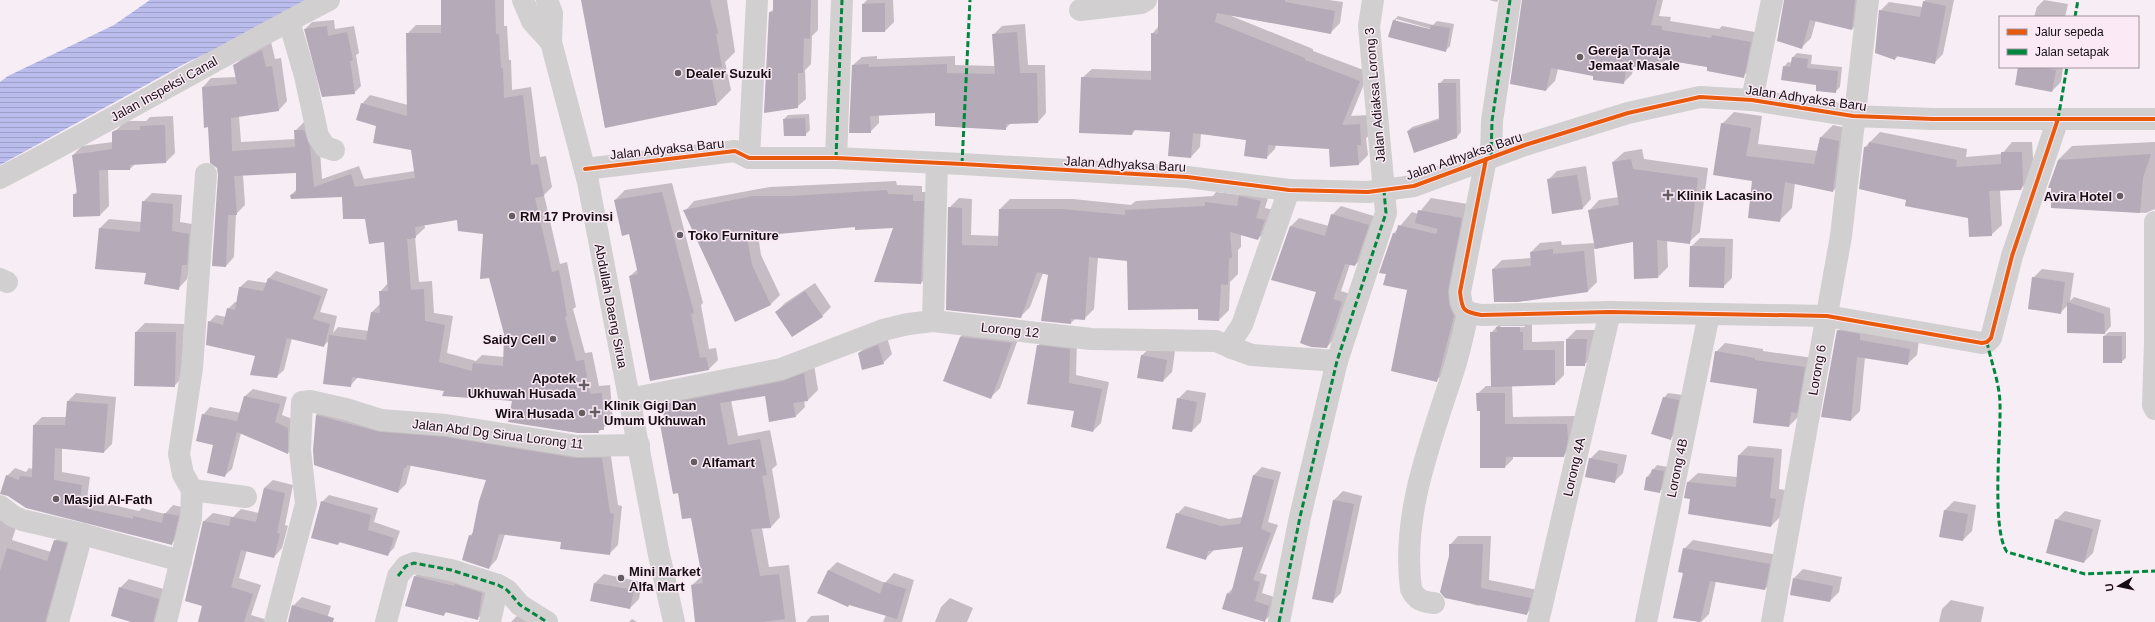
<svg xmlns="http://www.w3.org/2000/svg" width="2155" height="622" font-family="Helvetica,sans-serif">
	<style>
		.water { fill: url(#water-rules) }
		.shadow { fill: #0003; fill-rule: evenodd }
		.building { fill: #b4aab8; fill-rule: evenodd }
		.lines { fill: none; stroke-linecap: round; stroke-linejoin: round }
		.minor { stroke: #d1cfd0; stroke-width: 22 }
		.major { stroke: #d1cfd0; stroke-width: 22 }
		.quiet { stroke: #00873e; stroke-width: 3; stroke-dasharray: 6 3; stroke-linecap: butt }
		.cycleway-casing { stroke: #fbe9f5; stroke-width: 6 }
		.cycleway { stroke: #e8590c; stroke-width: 4 }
		.poi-dot { fill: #645d62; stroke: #fbe9f5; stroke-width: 1.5 }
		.labels { text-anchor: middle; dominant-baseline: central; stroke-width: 3; stroke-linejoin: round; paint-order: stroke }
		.poi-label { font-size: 13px; font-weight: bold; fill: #150f13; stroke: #fbe9f5; text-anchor: start }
		.street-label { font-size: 13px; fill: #150f13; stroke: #fbe9f5 }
	</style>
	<defs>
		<pattern id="water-rules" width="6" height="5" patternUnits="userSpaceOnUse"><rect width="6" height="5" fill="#babcec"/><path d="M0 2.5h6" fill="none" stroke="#9fa0ca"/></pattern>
	</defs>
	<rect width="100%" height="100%" fill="#f7edf4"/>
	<path class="water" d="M150,0h158l-85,46 -37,17 -186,102v-83l8,-6 106,-51z"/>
	<g class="shadow">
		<path d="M442,0h62v26h3l2,34h2l1,30 19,-3 9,70 6,-1 6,31 -8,8 16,69 7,-2 9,45 -3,2 12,44 7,-1 7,34 11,-1 3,35 -15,12 -85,-32 -155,-23 -8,9 -21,-45 -6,5 -31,-8 -8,32 -8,7 -19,-21 -48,-34 7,-7 10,2 2,-8 7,-7h2l3,-15 8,-7 19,3 2,-5 7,-7 52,18 -8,23 17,4 -4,17 5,-6 31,4 3,-19 8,-8v-12l8,-9 -3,-42 -19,-23 -23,-22 -52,-1 6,-6 -1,-17 -53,3 2,30 -9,9 -2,43 -8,9 -7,-91 -16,-88 8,-9 26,-1 -3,-11 9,-9 28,-15 4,17 6,-1 6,43 -8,9 -40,6 2,26 55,-3 -1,-8 9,-9 15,16 3,41 37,-13 5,13 51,-8 -3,-22 -35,-24 -15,-21 8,-9 38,10 -1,-71 9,-9h26zM458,219l27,14 20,101 -1,23 -22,-2 -6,6 -29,-8 6,-37 -19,-3 -2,-32 -13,1 -4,-45 10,-9 -1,-4z"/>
		<path d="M582,0h145l8,52 -10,10 6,28 -14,14 -112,23z"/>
		<path d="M774,0h44v30l-6,6 -1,28 -6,6 1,29 -9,8 -27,-95 4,-3z"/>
		<path d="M867,0h26l1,22 -9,9h-22v-27z"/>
		<path d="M1159,0h170l14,2 -3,21 -10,10 -101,-18 84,34v2l56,21 -18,44 18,-1 1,20 -4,3 2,17 -9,9 -29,-16 -54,-3 -1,4 -9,9 -19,-18 -46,-7 -1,14 -9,10 -20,-26 -35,-2 -4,5 -50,-56 10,-9 60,2v-37l7,-8z"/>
		<path d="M1489,0h9l-1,2z"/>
		<path d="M1522,0h141l-4,16 12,1 -1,4 49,8 3,-3 38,7 -7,34 -10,9 -34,-9 -43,-7 -8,8 -24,-2 -2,8 -9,9 -28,-8 -37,-6 -3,12 -9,9z"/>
		<path d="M1785,0h78l-2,20 -9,9 -36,-9 -5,18 -9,9z"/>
		<path d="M1925,0h29l-11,54 -9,9 -36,-7 -3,3 -15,-48 9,-9 34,5z"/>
		<path d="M2044,0l24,4 -3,13h-31l3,-10z"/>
		<path d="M1398,16l35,9 4,-4 17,3 -4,22 -5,5 -55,-15 4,-16zM1396,19l39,11v2l-39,-11z"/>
		<path d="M334,20l1,9 19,-3 5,27 -3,2 5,31 -7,7 -49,-64 7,-7z"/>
		<path d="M1025,24l3,41h17l1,48 -8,9 -27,1 -6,6 -69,-17 -57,3v8l-9,9 -17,-67 9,-8 15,-1v3l78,-3v9l40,1 -2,-31 9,-9z"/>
		<path d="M1797,53l15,2 -1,9 31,3 -2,20 -5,5 -51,-25 4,-5 4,1 1,-6z"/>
		<path d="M2019,67h44l-2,15 -9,9z"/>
		<path d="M1444,79h16l1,53 -4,5 -49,-6 4,-4 28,-9 -1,-34z"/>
		<path d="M1734,112l28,4 -4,28 60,7 3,-14 12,-12 18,4 -6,50 -12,12 -38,-8 -3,25 -12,12 -27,-40 -31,-56z"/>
		<path d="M809,114l1,16 -5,5h-20l-1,-16 4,-4z"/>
		<path d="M173,116l2,37 -9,9 -31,2 -5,5h-22l1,37 -9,9 -26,-20 4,-5 -5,-35 9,-9 31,-4v-9l13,-12h20l4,-4z"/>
		<path d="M1880,132l87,17 -1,8 36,-3 10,-12h20l2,30 -3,6 -10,11 -21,1 2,35 -11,10 -22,-18 -62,-18 -42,-52z"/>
		<path d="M2155,142v67l-9,4 -94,-6 6,-47 14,-14z"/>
		<path d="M1642,149l2,10 64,9 -8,64 -11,10 -22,-2 1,27 -10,10 -24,-36 -40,8 3,33 -9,9 -95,-22 9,-9 30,-2 -1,-6 9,-9 21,-2 1,4 33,-2 -6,-32 10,-11 20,-3 -6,-35 11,-10z"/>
		<path d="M1586,166l5,33 -9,10 -34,-29 9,-9z"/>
		<path d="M896,181l1,4 25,1v6h10l-2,82 -9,9 -26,-57h-39l-98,9 3,20 19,40 -9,9 -35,16 -51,-109 9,-10 76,-14z"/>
		<path d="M672,183l31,120 -2,2 8,44 7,-1 2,12 -10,10 -78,-94 8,-7 -8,-36 -15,-33 10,-10z"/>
		<path d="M1250,187l20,4 -5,17 10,2 -7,19 -10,10 -17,-5v13l-3,3v24l-8,8 -1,28 -10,10 -91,-60 -30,-3 -4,52 -10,10h-9l-4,4 -22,-49 -6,-1 -13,34 -10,10 -73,-8 2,-101 10,-10 13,1 -1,36 28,1 1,-27 10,-10h63l58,6 5,-4 77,-5 3,-4 26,3z"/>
		<path d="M152,193l30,2 -2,27 18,3 -11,54 -9,10 -31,-17 -47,-44 9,-9 32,3 2,-20z"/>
		<path d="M1431,198l43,7 -25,163 -13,13 -28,-91 -21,-16 7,-41 18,-21 6,2z"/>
		<path d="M1341,206l36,11 -13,40 -9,8 -5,-1 -9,27 9,3 -15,44 -8,9 -10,-56 -27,-64 9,-9 30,8 3,-11z"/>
		<path d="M1700,238l33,1 -1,39 -9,9 -32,-40z"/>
		<path d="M2042,269l32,4 -4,28 4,-4 36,11 1,18 -6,7 -37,-28 -8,8 -27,-35z"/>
		<path d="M815,283l16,24 -9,9 -46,-4 9,-9z"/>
		<path d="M1847,322l72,18 -2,15 -10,9 -42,-7 -5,54 -9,9 -13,-89z"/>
		<path d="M145,323l39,1 -1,53 -9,9 -38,-54z"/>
		<path d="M1500,323h32v19l32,-1v34l-9,9 -43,1 1,32 62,-1 -4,32 -8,8h-50v3l-8,8 -24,-57 -4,-16 9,-8h6l-1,-53zM1501,326h24v1l-26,1z"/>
		<path d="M970,328l50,6 -20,54 -9,9 -31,-60z"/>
		<path d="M1576,330h19l-2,26 -9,9h-17v-26z"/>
		<path d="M2109,332h17v26l-5,4 -17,-26z"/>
		<path d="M887,337l5,17 -9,9 -24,-10 9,-9z"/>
		<path d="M1045,338l32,4 -1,33 33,7 -8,41 -8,8 -18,-21 -37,-64z"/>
		<path d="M1725,343l38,6v2l50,7 -15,59 -9,9 -31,-37 -42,-37z"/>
		<path d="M1151,347l24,4 -3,21 -9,9 -22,-25z"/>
		<path d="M814,364l4,26 -10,10h-4l1,7 -10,10 -29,-22 -35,5 7,36 32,-6 7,35 -5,4 8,48 -9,10 -9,1 7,39 20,-2 7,57h-100l-4,-37 11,-10 -12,-58 -12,-25 -18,-68 4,-5 -2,-13 10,-10z"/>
		<path d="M253,389l34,8 -5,18 13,5v26l-7,7 -47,-20 -9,36 -8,7 -9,-32 -12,-29 7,-8 31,6 4,-17z"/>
		<path d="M1187,390l19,3 -5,29 -9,9 -14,-32z"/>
		<path d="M76,393l40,4 -4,47 -8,8 -42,-4v24l28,5 -3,22 52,12 3,-3 23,6 8,-9 13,3 -7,28 -8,8 -145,-37 -19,-31 8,-8 11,4 3,-4 4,1 1,-44 8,-8h25l1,-16z"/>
		<path d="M1668,393l15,2 -8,39 -5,5 -6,-41z"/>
		<path d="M325,407l285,43 8,55 4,1 -4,39 -9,9 -47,-12 -57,-8 -8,25 -8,9 -19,-32 4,-5 13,-51 -76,-15 -5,19 -8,8 -82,-77z"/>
		<path d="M1748,446l34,3 -3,40 6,1 -5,27 -9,9 -86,-29 3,-15 10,-9 39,4 2,-22z"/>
		<path d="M1599,450l28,5 -4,18 -9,9 -24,-23z"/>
		<path d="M1657,465l11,2 -4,20 -5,5 -12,-15z"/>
		<path d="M1262,467l19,5 -13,50 10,3 -18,48 7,2 -5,18 15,5 -5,16 -8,7 -36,-28 5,-5 12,-42 -31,4 -9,9 -28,-45 8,-8 44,13 14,-2 11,-42z"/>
		<path d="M273,480l20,5 -8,40 3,1 -6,22 -8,9 -27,-7 -8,28 22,7 -10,30 24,7h-76l5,-17v-84l9,-8 20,4 8,-8 18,4 5,-25z"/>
		<path d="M1343,491l19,5 -21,97 -9,9 -19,-4 21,-98z"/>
		<path d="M329,495l49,13 -4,14 26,9 -6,17 -7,7 -46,-14 -3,3 -16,-42z"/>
		<path d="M1954,501l22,4 -4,26 -9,9 -18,-30z"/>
		<path d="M0,509l18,12 -6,19 39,12 4,-11 7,-8 11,3 -23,86h-50z"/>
		<path d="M2065,511l36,9 -8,33 -9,9 -28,-42z"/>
		<path d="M1458,536h33l-2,44 49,10 -3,15 -9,9 -45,-10 -2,2 -33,-9 4,-52z"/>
		<path d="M1693,540l85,15 -4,25 -9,9 -49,-8 -7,33 -8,8 -27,-5 10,-45v-23z"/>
		<path d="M837,562l48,21 9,-10 20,7 -12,42h-19l3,-7 -36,-11 -2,2 -20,-35z"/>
		<path d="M424,568l67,16 -5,26 -9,9 -30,-7 -4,3 -29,-38z"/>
		<path d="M1803,569l39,8 -3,15 -9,9 -36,-23z"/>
		<path d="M604,574l38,8 -3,17 -9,9 -35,-25z"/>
		<path d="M129,579l38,11 -11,32h-21l-15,-34z"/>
		<path d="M302,597l29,9 -5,16h-37l4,-16z"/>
		<path d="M950,598l23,10 -6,14h-32l6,-15z"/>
		<path d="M1951,600l33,7 -3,15h-42l3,-13z"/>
		<path d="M520,613l28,9h-37z"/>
		<path d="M829,615v7h-23l5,-6z"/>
		<path d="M632,619l5,3h-8z"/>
	</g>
	<g class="building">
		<path d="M441,0h54l1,34h3l2,34h2l1,30 19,-3 8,70 7,-1 6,32 -9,2 17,74 7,-2 8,46 -2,1 11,44 8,-1 6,34 12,-1 2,37h-6l1,3h-21l-70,-11 4,-21 -70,-5 2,-5 -92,-14 -1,10 -28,-3 6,-49 37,5 5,-28 9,1 -1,-22h9l-4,-49 -15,2 -4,-25h-22l-1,-22 -51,2 -1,-4 6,-2v-20l-62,3 3,39h-9l-2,52 -14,-1 6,-91 -1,-7 -7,-5 -2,-36 -4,1 -2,-41 35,-3 -4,-19 29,-15 4,17 6,-1 7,45 -48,7 1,33 63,-4 -1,-17h10l6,17 4,40 37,-13 4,13 60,-9 -4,-28 -38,-7 3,-17 -20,-6 5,-17 46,13 -1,-83h35zM457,220l1,11 25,3 -3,45 9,-1 15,56 -1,32 -30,-3 -1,8 -33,-9 6,-37 -20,-4 -1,-32 -13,1 -4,-51 9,-1 -1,-11z"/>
		<path d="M581,0h129l8,33 -2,1 6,33 -12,1 7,37 -112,23z"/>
		<path d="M773,0h38l-1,39 -6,-1 -1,35h-5v35l-34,5 5,-101h4z"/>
		<path d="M1158,0h127v2l50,9 -4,23 -114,-21 -2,9 90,36v2l55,21 -18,44 18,-1 1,21h-4l2,20 -29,2 -1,-18 -61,-4 -1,14 -23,-3 2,-16 -53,-7 -2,25 -23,-2 2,-24 -37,-2 -1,5 -53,-2 2,-56 70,3v-47l7,1z"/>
		<path d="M1522,0h135l-6,25 11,1v4l49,8 1,-3 39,7 -7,36 -37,-7v-4l-48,-8 -1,10 -32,-3 -2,18 -31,-4v-4l-42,-8 -5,23 -36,-7z"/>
		<path d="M1784,0h71l-3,30 -42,-10 -8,29 -25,-8z"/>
		<path d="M1923,1l23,5 -11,58 -39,-8 -1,4 -20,-7 4,-43 41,7z"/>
		<path d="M885,3v29h-23v-28z"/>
		<path d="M1393,20l37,9 1,-4 19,3 -4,24 -58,-15z"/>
		<path d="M327,26l1,10 19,-4 6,28 -3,1 5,33 -33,3 -18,-68z"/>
		<path d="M1017,32l3,41h17l1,50 -32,1v6l-71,-4v-13l-65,3 1,17h-22l3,-68 17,-1v3l78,-3v9l48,1 -3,-40z"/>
		<path d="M1792,57l16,2 -1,9 31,3 -2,22 -20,-2v-6l-35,-5 2,-14 7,1z"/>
		<path d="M2018,67h20l18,3 -4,22 -37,-7z"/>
		<path d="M1438,83h18l1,55 -43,15 -7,-22 32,-11z"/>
		<path d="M805,118l1,18h-22l-1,-17z"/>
		<path d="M1721,123l30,5 -5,28 68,8 6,-27 19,4 -6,51 -48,-10 -5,40 -32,-4 4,-37 -39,-6z"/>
		<path d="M165,125l1,38 -36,2v5h-31l1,46 -27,1v-23h4l-5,-39 40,-6v-17l4,-2h24v-4z"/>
		<path d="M1869,142l88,18 -1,7 45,-3v-12h21l1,31 -2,7 -32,1 3,45 -23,1 -1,-19 -63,-12 1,-6 -47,-11 5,-42h4z"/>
		<path d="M2151,154l-8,24 -3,35 -89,-5v-20h-3l10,-28z"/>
		<path d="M1631,159l2,10 65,9 -8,66 -33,-4 1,38 -24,1 -1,-37 -38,7 -7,-39 31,-5 -7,-43z"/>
		<path d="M1577,175l6,34 -31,5 -5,-35z"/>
		<path d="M887,190l1,4 25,1v6h11l-3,83 -47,-2 19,-54 -38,2v-3l-108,10 5,28 19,40 -36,17 -52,-112 70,-14h38z"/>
		<path d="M662,192l32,121 -3,1 9,44 6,-1 3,13 -59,11 -21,-105 9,-2 -9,-40 -7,2 -8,-36z"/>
		<path d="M1239,196l22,5 -5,17 9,2 -7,20 -28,-8 2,26h-3l-1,27 -7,-1 -2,37 -21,-1v-11l-70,1 -1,-49 -38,-4 -4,63 -14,-1v5l-30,-3 7,-46 -11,-3 -16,46 -75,-8 2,-103 14,1v37l36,1 1,-37h63l63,6v-5l80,-4v-4l32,4z"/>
		<path d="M142,201l31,3 -1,27 17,3 -2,31h-5l-3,25 -35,-6 2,-11 -51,-4 4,-41 41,4z"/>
		<path d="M1418,210l44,8 -14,72 1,15 5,11 -17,66 -46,-11 16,-81 -24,-5 3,-11 -7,-1 14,-40 3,1 2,-9 38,9 2,-5 -23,-6z"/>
		<path d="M1331,214l38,11 -14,41 -10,-2 -12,35 9,3 -15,46 -16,-1 -11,-4 16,-51 -45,-12 19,-54 35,10z"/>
		<path d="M1690,246l35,1 -1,41 -35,-1z"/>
		<path d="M1553,249v5l31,-3 4,41 -70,10h-24l-2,-33 39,-3 -1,-14z"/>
		<path d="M2032,277l33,5 -4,32 -33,-5z"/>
		<path d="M268,278l53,18 -8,23 17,5 -6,23 -37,-9 -10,40 -27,-3 5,-19 -49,-11 2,-24 15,4 4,-17 8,2 4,-23 24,4z"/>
		<path d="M805,291l18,26 -31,20 -17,-25z"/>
		<path d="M2067,302l37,12 1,20 -38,-1z"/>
		<path d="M1496,327h24v5h3v18h32v35l-64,2 -1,-55h7z"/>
		<path d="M1837,330l23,4v6l50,9 -2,16 -51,-8 -6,64 -30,-4z"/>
		<path d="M135,332h41l-1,55 -41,-1z"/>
		<rect x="2103" y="336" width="19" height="27"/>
		<path d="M960,337l52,6 -21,56 -48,-18z"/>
		<path d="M1566,339h21l-2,27h-19z"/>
		<path d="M878,345l6,19 -22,6 -4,-17z"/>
		<path d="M1037,345l33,4 -1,34 33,6 -9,43 -22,-5 3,-16 -47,-7z"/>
		<path d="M1715,351l40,7v2l50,7 -8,46 -6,-1 -2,15 -36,-4 4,-34 -47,-7z"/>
		<path d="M1141,355l26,5 -4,22 -26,-4z"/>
		<path d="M804,373l4,28 -15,2 3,14 -27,5 -4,-26 -45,7 8,42 32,-6 7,36 -5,1 9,52 -20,1 9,47 19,-2 6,45 -24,3h-66l-4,-37 12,-2 -12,-65 -9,1 -4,-26 -5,1 -13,-70 5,-1 -3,-18 121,-24z"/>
		<path d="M1476,393h29v31h62l1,15 -4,18h-58l-1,11h-25v-57h-3z"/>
		<path d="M244,396l36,8 -5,18 13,6v26l-51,-22 -12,45 -18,-4 6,-28 -17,-4 6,-27 35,7z"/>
		<path d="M1663,397l16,3 -8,40 -20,-6z"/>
		<path d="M1177,398l20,4 -5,30 -20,-3z"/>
		<path d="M67,401l41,3 -4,49 -49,-5 -1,32 28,5 -3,22 54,12v-3l29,7 2,-10 15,3 -7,29 -146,-37 -18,-12 -8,-2 6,-19 13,5 1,-4 12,1 1,-52h32z"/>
		<path d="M316,415l64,17 65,5 130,21h27l8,55 4,1 -4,41 -50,-6 1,-7 -62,-8 -10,35 -27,-9 7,-25 3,1 7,-35 7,-21 -79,-15 -1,3h-2l-6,25 -84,-28 -1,-15z"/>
		<path d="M1738,455l36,3 -4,40 6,1 -5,28 -83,-13 2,-15 -6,-1 3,-16 49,5z"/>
		<path d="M1589,458l29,6 -3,19 -30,-6z"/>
		<path d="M1652,469l12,2 -4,22 -16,-3 2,-13h4z"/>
		<path d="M1253,475l21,5 -13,49 10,4 -18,47 7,2 -5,19 14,5 -4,16 -43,-13 5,-16 4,1 12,-47 -35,4 -2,9 -40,-12 10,-35 45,13 19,-2z"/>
		<path d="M264,488l21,5 -8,40 3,1 -6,24 -33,-8 -10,37 22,7 -9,28h-46l4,-16 -17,-5 18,-80 26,5 2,-9 25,5z"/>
		<path d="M1333,500l21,4 -21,99 -21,-4z"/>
		<path d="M321,501l50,14 -3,15 26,8 -6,18 -49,-14 -1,3 -27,-7z"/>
		<path d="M1944,510l24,4 -5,27 -24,-4z"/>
		<path d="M2055,519l38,10 -9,34 -38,-10z"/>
		<path d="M54,540l13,3 -22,79h-45v-51l7,-23 40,13z"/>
		<path d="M1449,544h34l-2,44 50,10 -4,17 -82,-17 -5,-6 9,-36z"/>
		<path d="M1683,548l87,16 -5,26 -55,-9 -10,41 -27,-4 10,-45 -5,-1z"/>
		<path d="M828,570l52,24 4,-12 22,7 -9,30 -48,-14 -1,2 -31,-14z"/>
		<path d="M414,576l40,10 1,-2 27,9 -4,27 -33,-8 -1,4 -39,-10z"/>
		<path d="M1793,578l40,8 -3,16 -40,-7z"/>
		<path d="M594,583l40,7 -4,19 -40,-8z"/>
		<path d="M119,587l40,12 -6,23h-22l-20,-6z"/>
		<path d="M292,605l42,13 -1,4h-45z"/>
	</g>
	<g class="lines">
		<g class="minor">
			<path d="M1080,10l61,-7 5,-3"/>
			<path d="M289,21l16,55 13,60 7,11 9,3"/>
			<path d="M1752,100l20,-100"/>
			<path d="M1491,157l1,-36 18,-121"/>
			<path d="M749,158l8,-158"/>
			<path d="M836,158l6,-158"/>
			<path d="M1486,159l-26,133c2,18 3,20 21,23l129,-3 217,4 155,27 5,-1 4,-4 21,-82 46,-137"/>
			<path d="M585,169l150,-18 14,7h87l126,6 225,13 102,13 79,2 46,-6 111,-41 103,-32 72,-16 52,3 101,16 80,3h222"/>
			<path d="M0,178c111,-57 218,-121 329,-178"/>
			<path d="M0,279l7,3"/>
			<path d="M933,321l4,-158"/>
			<path d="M2155,342v-120"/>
			<path d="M2155,342l-2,63 2,4"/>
			<path d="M1232,348l20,7 85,6"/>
			<path d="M629,399l152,-30 102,-39 25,-6 25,-3 158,18 125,2 16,7 2,-11 8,-12 47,-135"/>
			<path d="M192,490l54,7"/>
			<path d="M0,506l13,10 9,4 60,14"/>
			<path d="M1434,603c-11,-1 -18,-3 -23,-14 -10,-77 21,-150 44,-223 5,-17 9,-35 13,-53"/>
			<path d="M58,622l24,-88 99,27"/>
			<path d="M166,622l25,-104 1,-28 -9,-16 -4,-20 13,-86 14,-194"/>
			<path d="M275,622l31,-118 -6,-54 2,-48 8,-1 36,8 35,11 65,5 131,21 62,-1"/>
			<path d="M386,622l12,-46 8,-10 8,-3 37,7 47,15 9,5 13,15 27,17"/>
			<path d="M490,622l8,-37"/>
			<path d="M1279,622l21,-105 37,-156 49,-148 -17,-187 4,-26"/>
			<path d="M1538,622l72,-310"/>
			<path d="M1646,622l63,-308"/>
			<path d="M1772,622l69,-386 27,-236"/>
		</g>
		<g class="major">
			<path d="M523,0l9,21 19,21 37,140 70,368 16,72"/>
			<path d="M547,0l5,13 -1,29"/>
		</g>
		<g class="quiet">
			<path d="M2075,17l3,-17"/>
			<path d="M2058,119l9,-52"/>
			<path d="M1491,157l1,-36 18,-121"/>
			<path d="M836,158l6,-158"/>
			<path d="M962,164l8,-164"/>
			<path d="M1987,342c4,20 13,42 13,63 1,32 -9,124 7,147l78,22 70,-3"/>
			<path d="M398,576l8,-10 8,-3 37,7 47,15 9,5 13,15 27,17"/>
			<path d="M1279,622l21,-105 37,-156 49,-148 -2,-22"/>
		</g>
		<defs>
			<g id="cycleway">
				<path d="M1486,159l-26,133c2,18 3,20 21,23l129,-3 217,4 155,27 5,-1 4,-4 21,-82 46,-137"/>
				<path d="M585,169l150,-18 14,7h87l126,6 225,13 102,13 79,2 46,-6 111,-41 103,-32 72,-16 52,3 101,16 80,3h222"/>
			</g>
		</defs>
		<use href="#cycleway" class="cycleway-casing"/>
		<use href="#cycleway" class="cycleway"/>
	</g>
	<g class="poi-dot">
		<circle cx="1580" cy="57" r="4"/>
		<circle cx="678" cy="73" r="4"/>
		<path d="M1666 189h4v4h4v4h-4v4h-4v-4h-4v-4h4z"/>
		<circle cx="2120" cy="196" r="4"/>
		<circle cx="512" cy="216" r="4"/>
		<circle cx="680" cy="235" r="4"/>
		<circle cx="553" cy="339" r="4"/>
		<path d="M582 379h4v4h4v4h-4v4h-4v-4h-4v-4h4z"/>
		<path d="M593 406h4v4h4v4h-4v4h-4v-4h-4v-4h4z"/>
		<circle cx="582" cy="413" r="4"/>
		<circle cx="694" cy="462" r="4"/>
		<circle cx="56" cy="499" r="4"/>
		<circle cx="621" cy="578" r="4"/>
	</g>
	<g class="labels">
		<g class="poi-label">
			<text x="1588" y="50">Gereja Toraja<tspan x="1588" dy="15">Jemaat Masale</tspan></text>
			<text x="686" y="73">Dealer Suzuki</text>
			<text x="1677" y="195">Klinik Lacasino</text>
			<text x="2112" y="196" text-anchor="end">Avira Hotel</text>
			<text x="520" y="216">RM 17 Provinsi</text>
			<text x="688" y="235">Toko Furniture</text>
			<text x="545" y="339" text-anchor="end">Saidy Cell</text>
			<text x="576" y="378" text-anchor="end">Apotek<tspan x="576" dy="15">Ukhuwah Husada</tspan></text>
			<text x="604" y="405">Klinik Gigi Dan<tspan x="604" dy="15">Umum Ukhuwah</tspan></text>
			<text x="574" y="413" text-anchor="end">Wira Husada</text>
			<text x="702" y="462">Alfamart</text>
			<text x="64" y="499">Masjid Al-Fath</text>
			<text x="629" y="571">Mini Market<tspan x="629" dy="15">Alfa Mart</tspan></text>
		</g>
		<g class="street-label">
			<text transform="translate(164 89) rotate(-29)">Jalan Inspeksi Canal</text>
			<text transform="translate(1375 95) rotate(-95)">Jalan Adiaksa Lorong 3</text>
			<text transform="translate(1806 98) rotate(8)">Jalan Adhyaksa Baru</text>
			<text transform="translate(667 149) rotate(-6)">Jalan Adyaksa Baru</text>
			<text transform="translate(1464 156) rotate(-19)">Jalan Adhyaksa Baru</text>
			<text transform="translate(1125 164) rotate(3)">Jalan Adhyaksa Baru</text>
			<text transform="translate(611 306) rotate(79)">Abdullah Daeng Sirua</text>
			<text transform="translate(1010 330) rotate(6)">Lorong 12</text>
			<text transform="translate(1817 370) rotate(-80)">Lorong 6</text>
			<text transform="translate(498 434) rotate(7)">Jalan Abd Dg Sirua Lorong 11</text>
			<text transform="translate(1574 467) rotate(-77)">Lorong 4A</text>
			<text transform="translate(1677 468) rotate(-78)">Lorong 4B</text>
		</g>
	</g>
	<rect x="1999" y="16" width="140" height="52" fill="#fbe9f5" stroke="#9f929b"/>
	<rect x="2007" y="29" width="20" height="6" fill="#e8590c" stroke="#9f929b"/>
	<text x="2035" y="36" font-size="12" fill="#150f13">Jalur sepeda</text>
	<rect x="2007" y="49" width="20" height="6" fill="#00873e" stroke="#9f929b"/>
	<text x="2035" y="56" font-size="12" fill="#150f13">Jalan setapak</text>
	<g transform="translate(2119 586) rotate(261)" stroke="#fbe9f5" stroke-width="3" paint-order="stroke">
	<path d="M0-3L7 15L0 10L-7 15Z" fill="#150f13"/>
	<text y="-6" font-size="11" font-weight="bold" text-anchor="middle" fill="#150f13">U</text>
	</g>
</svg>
